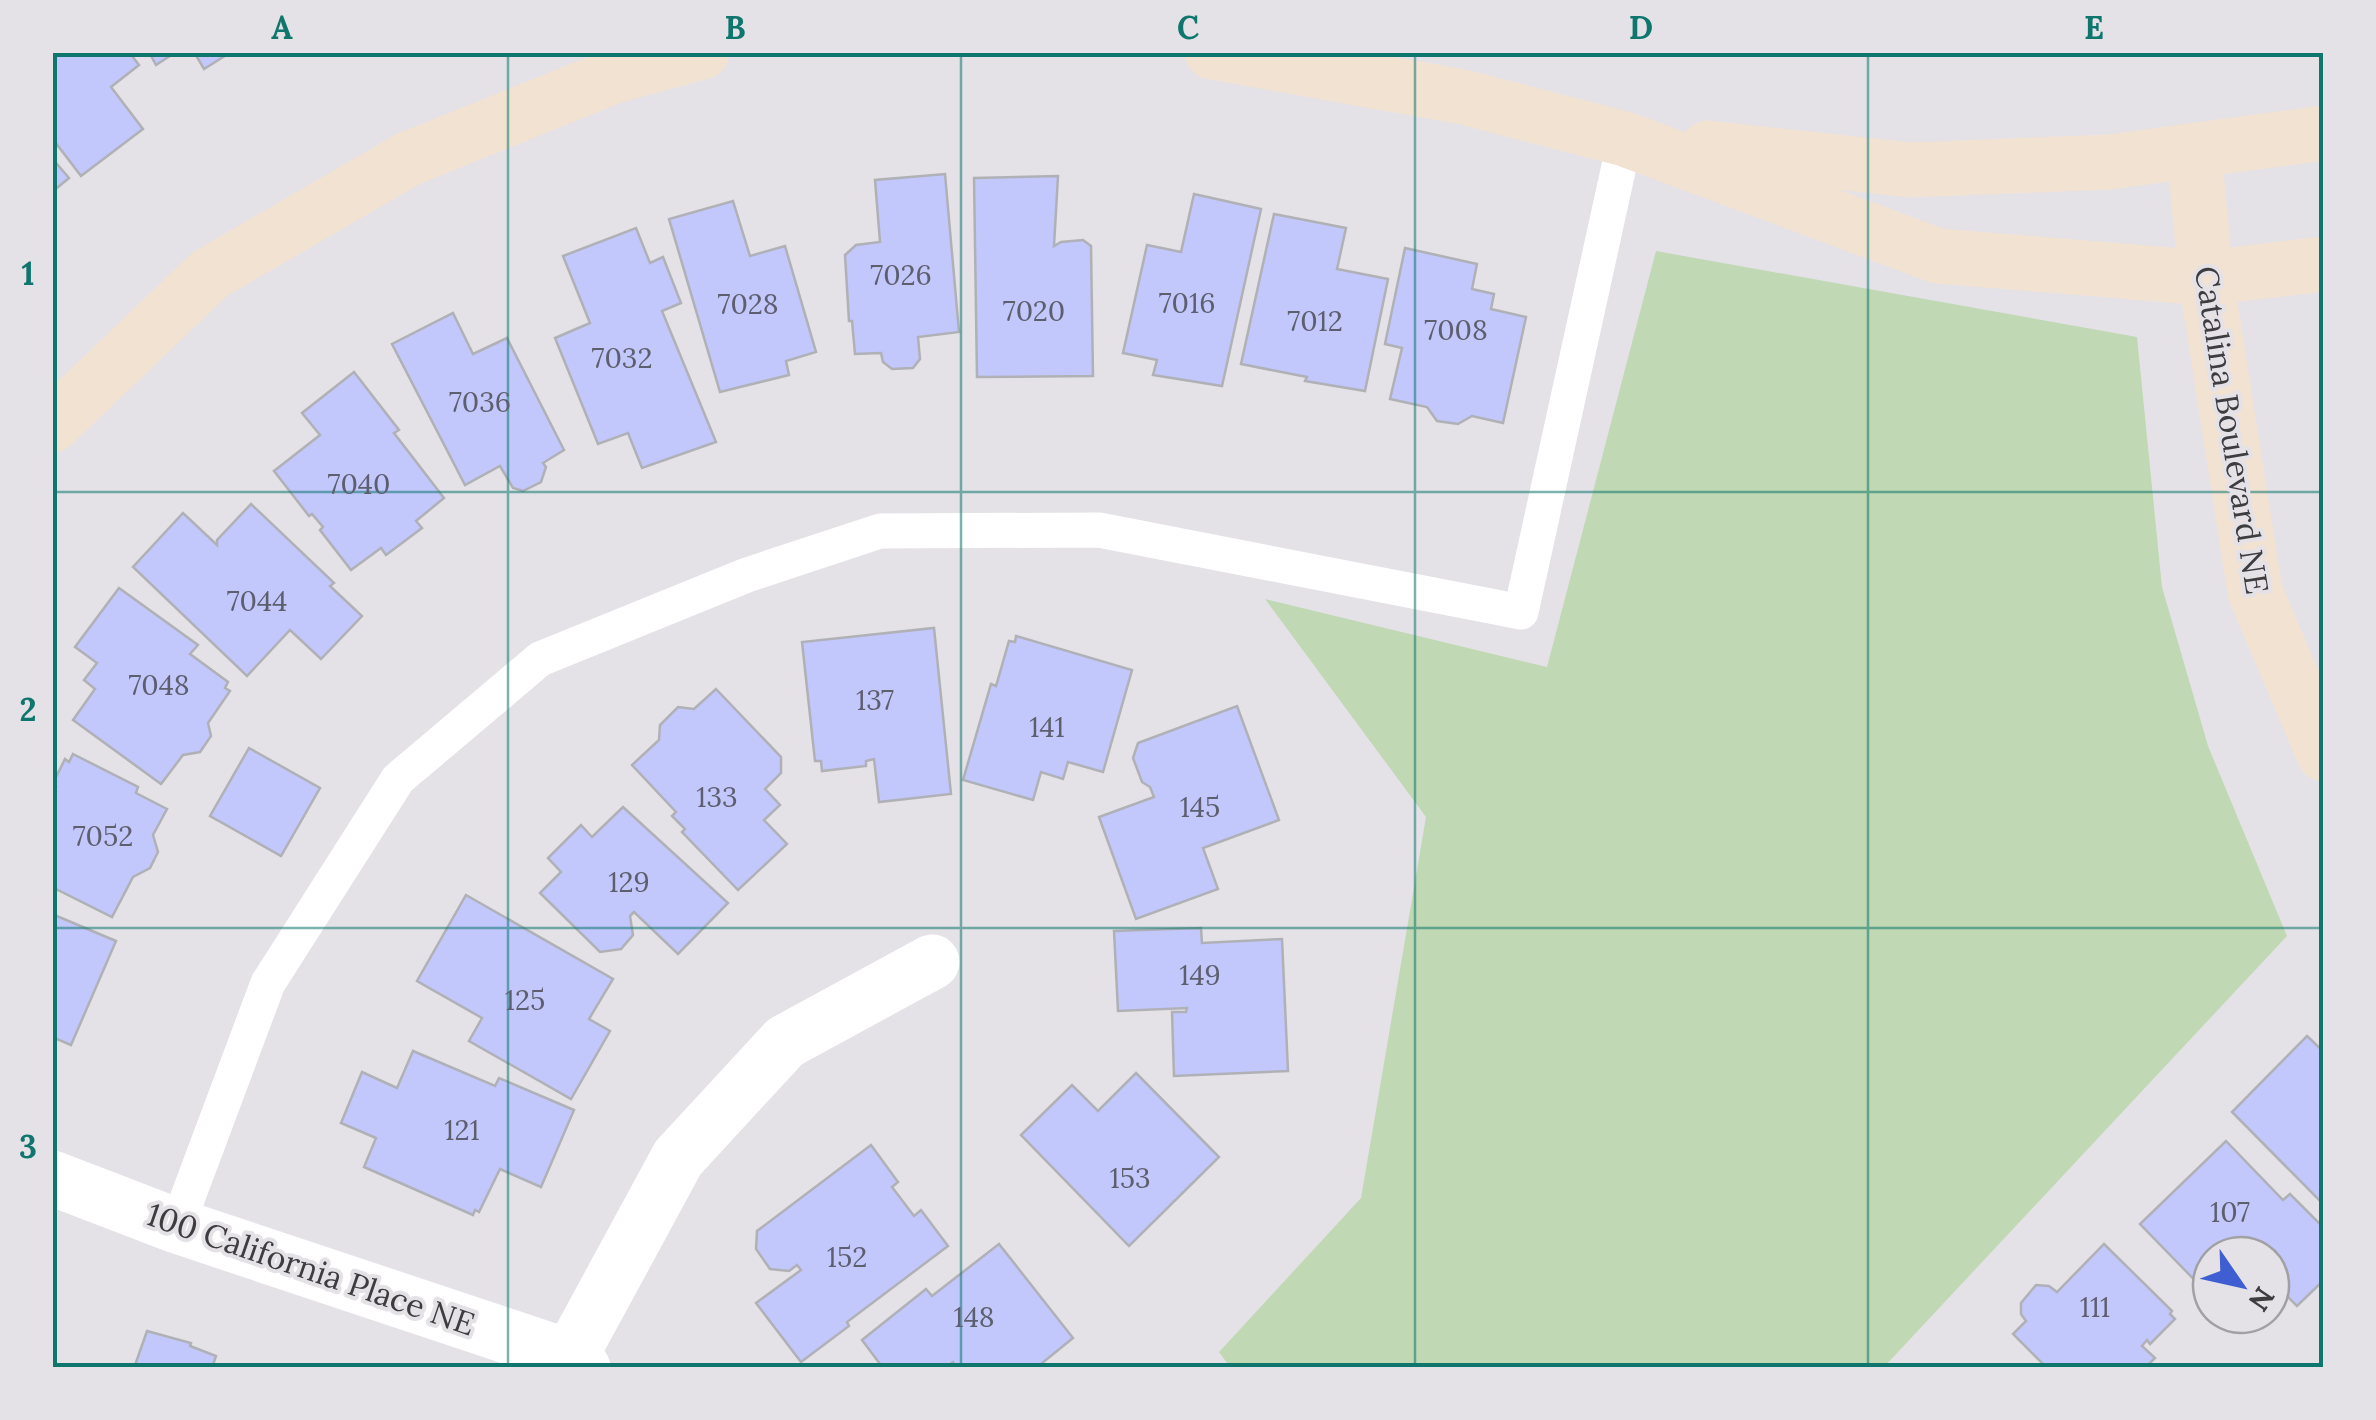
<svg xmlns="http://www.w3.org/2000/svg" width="2376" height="1420" font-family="Lora,serif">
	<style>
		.green { fill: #c0d9b4 }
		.building { fill: #c2c7fc; stroke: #b0b1b6; stroke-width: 2.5 }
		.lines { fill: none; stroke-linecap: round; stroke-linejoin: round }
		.lane { stroke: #fff; stroke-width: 35 }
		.street { stroke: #fff; stroke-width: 55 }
		.secondary { stroke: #f2e2d2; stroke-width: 55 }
		.grid { fill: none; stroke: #0f766e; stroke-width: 2.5; stroke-opacity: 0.55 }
		.labels { text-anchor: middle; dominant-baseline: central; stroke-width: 8; stroke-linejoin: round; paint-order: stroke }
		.number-label { font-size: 28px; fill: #5e5f6e }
		.street-label { font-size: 32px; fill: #3d3c3e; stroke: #e4e2e7 }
		.neatline { fill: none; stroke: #0f766e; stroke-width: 4 }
		.grid-label { font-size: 32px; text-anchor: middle; font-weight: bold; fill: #0f766e }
	</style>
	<rect width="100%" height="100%" fill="#e4e2e7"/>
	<path class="green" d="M1656,251l481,86 25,250 46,159 79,190 -403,431h-654l-11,-15 142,-154 65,-381 -161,-218 282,68z"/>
	<g class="building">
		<path d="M52,52h77l10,13 -28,22 32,42 -62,47 -29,-38z"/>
		<path d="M149,52h27l-20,13z"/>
		<path d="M194,52h37l-27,17z"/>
		<path d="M52,158l17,20 -17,14z"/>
		<path d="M945,174l14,158 -41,5 2,22 -7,9 -21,1 -9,-7 -2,-9 -26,1 -3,-33h-3l-4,-66 11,-10 24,-3 -5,-62z"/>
		<path d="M1058,176l-4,70 7,-4 22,-2 8,6 2,130 -116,1 -3,-199z"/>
		<path d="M1194,194l67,15 -39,177 -69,-11 4,-15 -34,-7 24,-108 34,7z"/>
		<path d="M733,201l17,55 35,-10 31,106 -30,9 3,14 -69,17 -51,-173z"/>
		<path d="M1274,214l72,14 -9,41 51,10 -23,112 -60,-10 2,-4 -66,-13z"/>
		<path d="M636,228l14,35 13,-6 18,46 -19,8 54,131 -74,26 -14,-35 -30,11 -43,-106 35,-15 -27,-67z"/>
		<path d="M1405,248l72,16 -5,25 22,5 -3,15 35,8 -23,106 -31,-7 -14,8 -21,-3 -10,-14 -37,-8 12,-51 -17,-4z"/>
		<path d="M453,313l20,41 34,-16 57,112 -21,13 3,4 -5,15 -18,9 -10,-3 -13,-22 -35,19 -73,-141z"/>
		<path d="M354,372l45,58 -5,3 50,65 -28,23 6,7 -36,27 -5,-7 -30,22 -31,-40 3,-3 -11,-13 -3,2 -35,-45 46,-36 -18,-22z"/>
		<path d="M251,504l83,79 -4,3 32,30 -41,43 -31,-29 -43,46 -114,-109 50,-54 34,32v-5z"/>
		<path d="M119,588l79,57 -8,9 38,28 -3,6 5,3 -22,32 3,13 -11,16 -17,3 -22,29 -88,-64 22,-31 -11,-9 13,-17 -22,-16z"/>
		<path d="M934,628l17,166 -72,8 -5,-43 -8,2v5l-44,5 -1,-10h-6l-13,-119z"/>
		<path d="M1016,636l116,34 -29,102 -35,-10 -5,17 -22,-7 -8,28 -70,-20 28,-96 5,2 13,-45 6,1z"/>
		<path d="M716,689l65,68v16l-16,16 15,16 -16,15 23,24 -49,46 -56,-58 3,-3 -13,-13 4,-4 -44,-47 27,-25 1,-15 18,-18 16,2z"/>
		<path d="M1237,706l42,114 -76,28 15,41 -82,30 -37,-102 55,-20 -4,-10 -8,-5 -9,-24 5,-15z"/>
		<path d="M249,748l71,40 -39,68 -71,-40z"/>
		<path d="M73,754l65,33 -2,6 31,16 -14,26 5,17 -8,16 -17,9 -21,40 -60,-30v-92l4,-8 -4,-2 13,-26 4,3z"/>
		<path d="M623,807l105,96 -50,51 -44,-42 -4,4 3,19 -12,14 -21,3 -60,-59 21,-21 -13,-14 33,-33 11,12z"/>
		<path d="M466,895l147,84 -24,40 21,12 -39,68 -102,-58 13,-23 -65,-37z"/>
		<path d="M52,914l64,27 -45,104 -19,-8z"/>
		<path d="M1201,928l1,15 80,-4 6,132 -114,5 -2,-64h14l1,-4 -69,3 -4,-80z"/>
		<path d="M2307,1036l17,16v153l-92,-93z"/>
		<path d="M413,1051l82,35 4,-8 75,32 -33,77 -41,-18 -21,43 -4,-2 -2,5 -109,-48 12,-29 -35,-15 21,-51 35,16z"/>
		<path d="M1136,1073l83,84 -90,89 -108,-111 51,-50 26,26z"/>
		<path d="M2226,1141l57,59 7,-6 34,34v52l-27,26 -26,-26v-25h-60v42l-71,-73z"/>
		<path d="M871,1145l27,37 -6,5 22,29 7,-6 27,36 -101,76 2,4 -48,36 -45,-59 45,-33 -4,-5 -8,6 -19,-2 -14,-20 1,-18z"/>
		<path d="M999,1244l74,94 -37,30h-79l-4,-6 -8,6h-62l-21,-28 64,-51 6,7z"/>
		<path d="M2104,1244l68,67 -2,3 5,5 -25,25 -3,-4 -5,6 13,12 -10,10h-98l-34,-34 13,-13 -5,-7v-11l15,-18 13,1 8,6z"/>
		<path d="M147,1331l44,12 -1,3 26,10 -4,12h-78z"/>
	</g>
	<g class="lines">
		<path class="lane" d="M177,1226l91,-243 130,-204 142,-120 207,-84 133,-44 219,-1 422,82 104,-473"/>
		<g class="street">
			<path d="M52,1178l125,48 393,131 13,11"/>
			<path d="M570,1357l108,-199 107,-116 147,-80"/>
		</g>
		<g class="secondary">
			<path d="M1212,52l251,45 162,42 313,117 268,22 118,-14"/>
			<path d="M1708,148l203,22 198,-8 215,-29"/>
			<path d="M2194,152l12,126 49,314 69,162"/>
			<path d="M52,425l158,-151 198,-115 206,-83 88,-24"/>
		</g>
	</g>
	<path class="grid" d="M508,52v1316M961,52v1316M1415,52v1316M1868,52v1316M52,492h2272M52,928h2272"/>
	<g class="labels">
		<g class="number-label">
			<text x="901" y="275">7026</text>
			<text x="1187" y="303">7016</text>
			<text x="748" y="304">7028</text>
			<text x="1034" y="311">7020</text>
			<text x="1315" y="321">7012</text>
			<text x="1456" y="330">7008</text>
			<text x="622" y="358">7032</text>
			<text x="480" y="402">7036</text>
			<text x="359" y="484">7040</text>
			<text x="257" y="601">7044</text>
			<text x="159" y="685">7048</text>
			<text x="875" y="700">137</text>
			<text x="1047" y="727">141</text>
			<text x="717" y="797">133</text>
			<text x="1200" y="807">145</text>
			<text x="103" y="836">7052</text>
			<text x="629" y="882">129</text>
			<text x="1200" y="975">149</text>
			<text x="525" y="1000">125</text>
			<text x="462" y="1130">121</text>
			<text x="1130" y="1178">153</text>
			<text x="2230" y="1212">107</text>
			<text x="847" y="1257">152</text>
			<text x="2095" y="1307">111</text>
			<text x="974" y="1317">148</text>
		</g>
		<g class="street-label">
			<text transform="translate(2232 430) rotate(81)">Catalina Boulevard NE</text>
			<text transform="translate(311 1269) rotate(19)">100 California Place NE</text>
		</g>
	</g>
	<rect width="2376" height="1420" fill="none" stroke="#e4e2e7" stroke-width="110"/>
	<g transform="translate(2241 1285) rotate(124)"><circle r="48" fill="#e4e2e7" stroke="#a1a0a3" stroke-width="2.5"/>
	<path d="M0-8L18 38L0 25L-18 38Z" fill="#3f5ed1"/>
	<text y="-15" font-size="28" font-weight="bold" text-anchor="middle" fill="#3d3c3e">N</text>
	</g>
	<rect x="55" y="55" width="2266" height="1310" class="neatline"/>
	<g class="grid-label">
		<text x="282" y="39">A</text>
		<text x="735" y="39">B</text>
		<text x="1188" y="39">C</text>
		<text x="1641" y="39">D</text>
		<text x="2094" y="39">E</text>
		<text x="28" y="285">1</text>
		<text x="28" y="721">2</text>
		<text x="28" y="1158">3</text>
	</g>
</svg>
